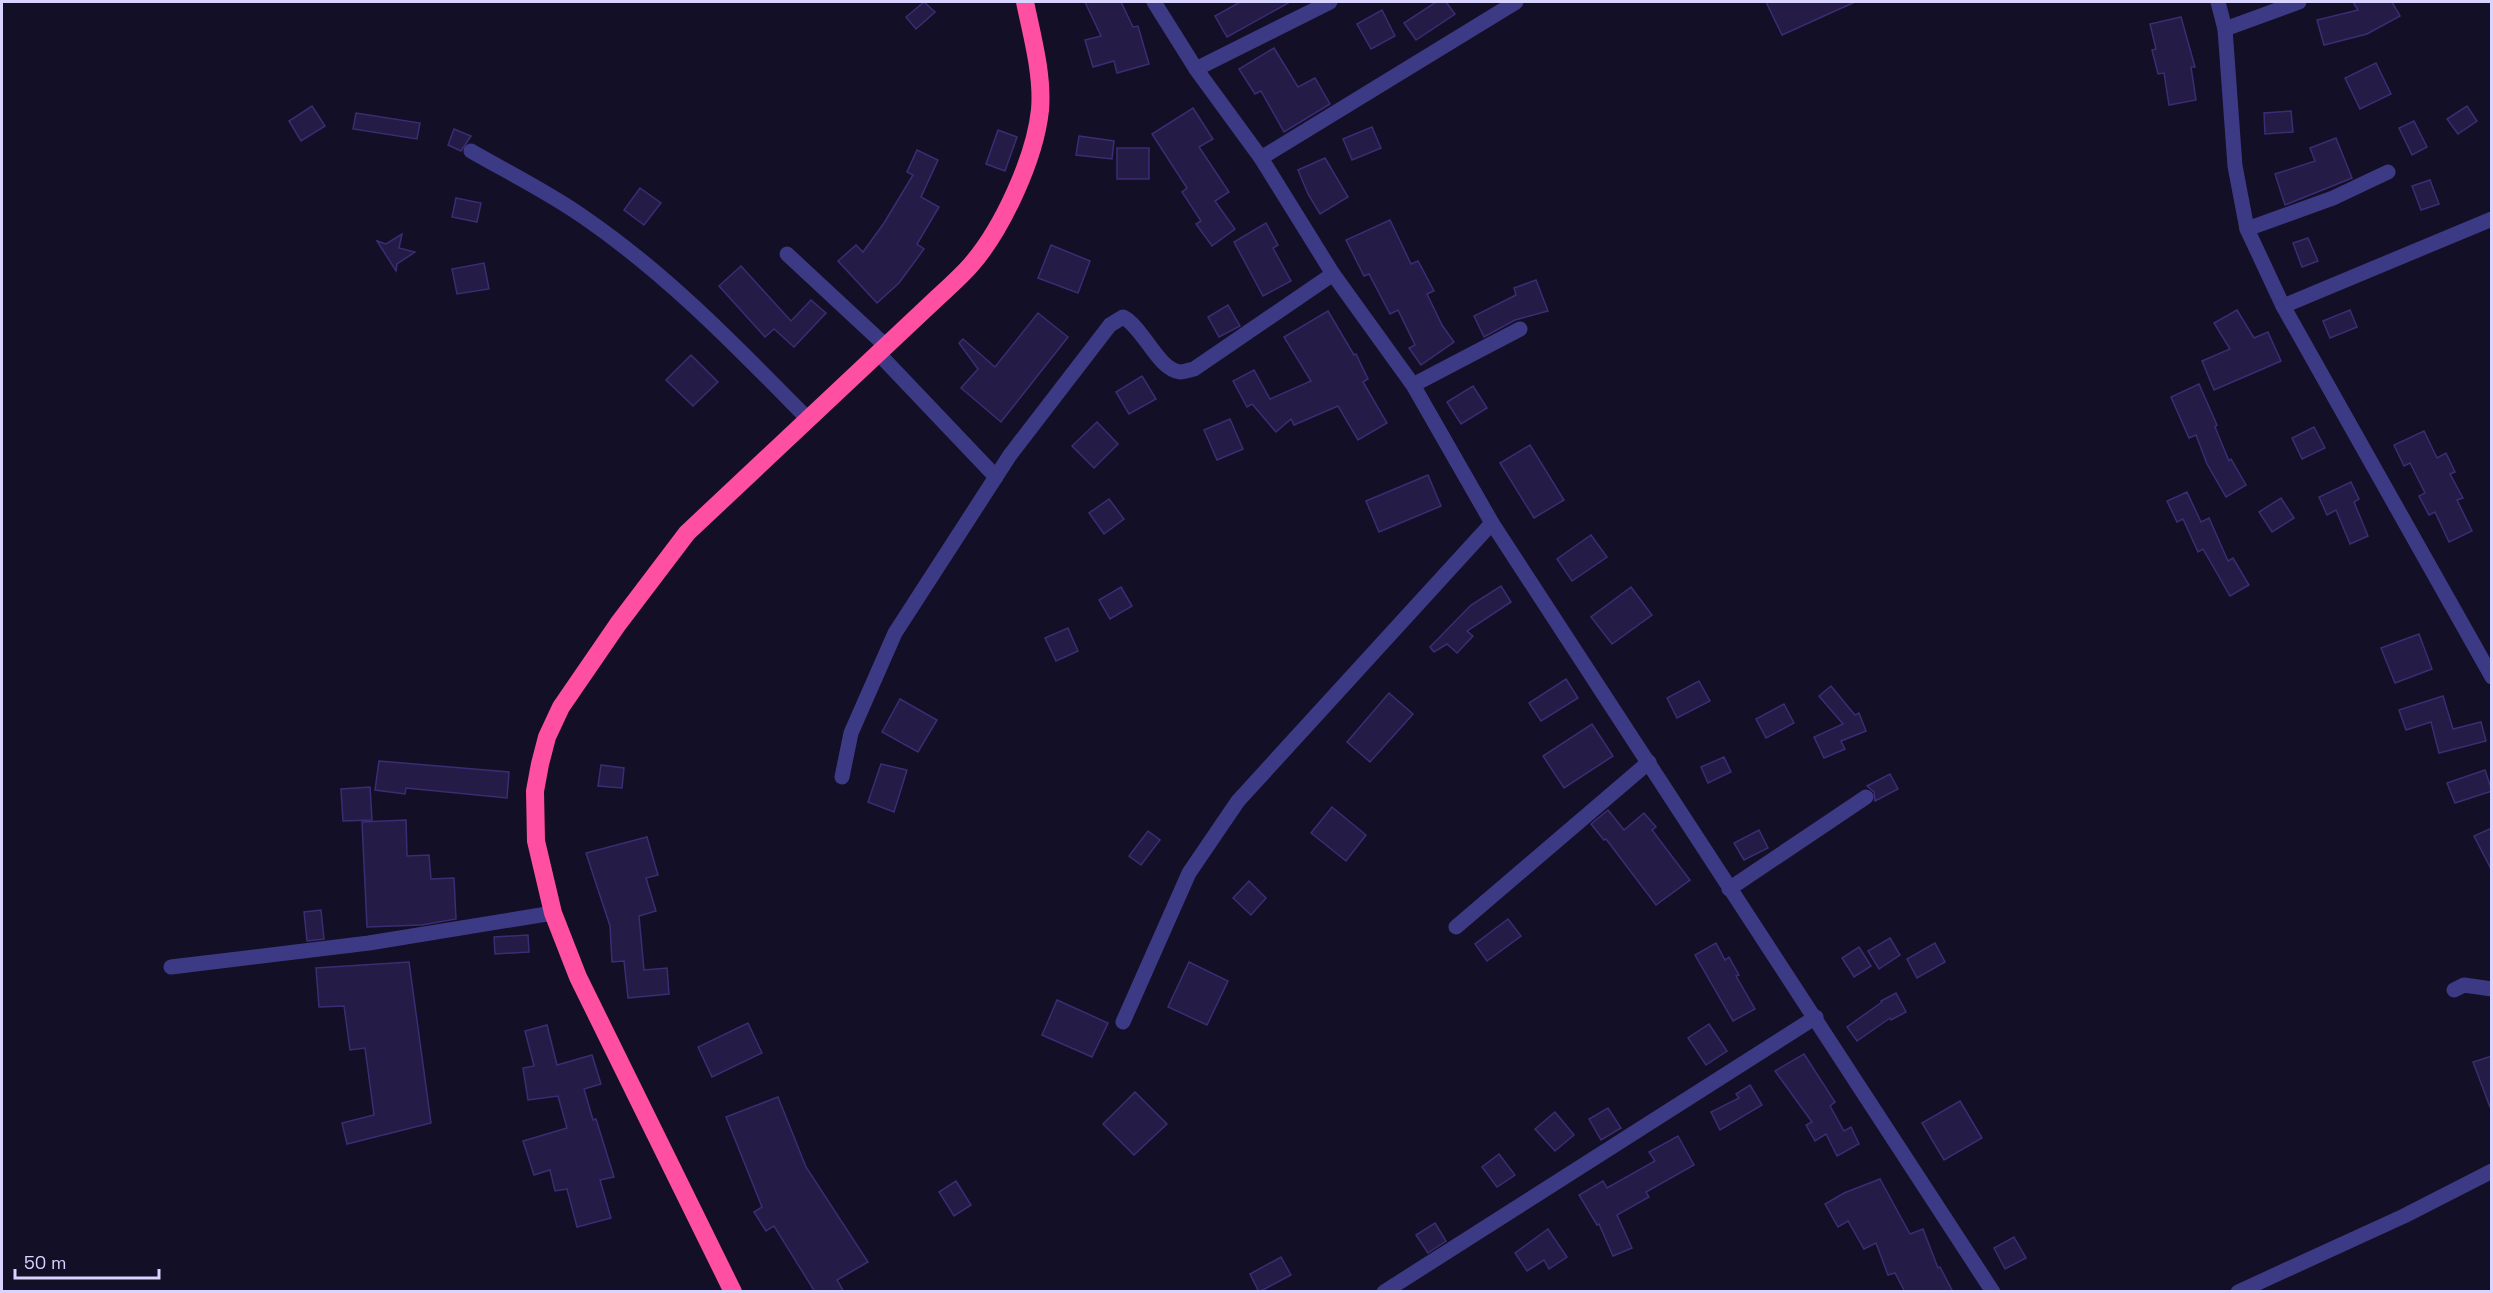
<svg xmlns="http://www.w3.org/2000/svg" width="2493" height="1293" font-family="'Space Grotesk',sans-serif">
	<style>
		.building { fill: #241b47; stroke: #3b2d73; stroke-width: 1.5 }
		.lines { fill: none; stroke-linecap: round; stroke-linejoin: round }
		.minor { stroke: #3d3a85; stroke-width: 15 }
		.highway { stroke: #ff4fa3; stroke-width: 18 }
	</style>
	<rect width="100%" height="100%" fill="#130f26"/>
	<g class="building">
		<path d="M924,2l11,10 -19,17 -10,-12z"/>
		<path d="M1085,2h36l12,25 5,-1 11,38 -32,9 -3,-12 -21,6 -8,-27 16,-4z"/>
		<path d="M1240,2h50l-63,35 -12,-21z"/>
		<path d="M1436,2h10l9,12 -39,26 -12,-17z"/>
		<path d="M1766,2h89l-73,33z"/>
		<path d="M2353,2h39l8,14 -33,18 -43,11 -7,-25 41,-10z"/>
		<path d="M1382,10l13,26 -24,13 -14,-25z"/>
		<path d="M2181,17l14,50h-4l5,33 -27,5 -5,-32 -6,1 -6,-24 4,-1 -6,-25z"/>
		<path d="M1274,48l24,39 17,-9 15,26 -46,28 -23,-41 -6,3 -16,-25z"/>
		<path d="M2376,63l15,31 -31,15 -15,-31z"/>
		<path d="M312,106l13,20 -24,15 -12,-20z"/>
		<path d="M2467,106l10,15 -19,13 -11,-15z"/>
		<path d="M1193,108l20,31 -14,8 30,45 -14,9 20,28 -23,17 -16,-22 5,-3 -19,-29 5,-4 -35,-54z"/>
		<path d="M2291,111l2,21 -28,2 -1,-21z"/>
		<path d="M356,113l64,10 -3,16 -64,-10z"/>
		<path d="M2414,121l13,26 -15,8 -13,-27z"/>
		<path d="M1372,127l9,21 -29,12 -9,-21z"/>
		<path d="M454,129l17,7 -10,15 -13,-6z"/>
		<path d="M998,130l19,7 -12,34 -19,-7z"/>
		<path d="M1079,136l35,5 -2,18 -36,-4z"/>
		<path d="M2336,138l16,40 -67,27 -10,-31 40,-13 -5,-13z"/>
		<rect x="1117" y="148" width="32" height="31"/>
		<path d="M917,150l21,10 -17,37 18,10 -22,37 7,5 -25,34 -22,20 -39,-42 18,-16 7,7 21,-29 29,-48 -6,-3z"/>
		<path d="M1325,158l23,39 -28,17 -12,-20 -10,-24z"/>
		<path d="M2430,180l9,24 -18,6 -9,-24z"/>
		<path d="M640,188l21,15 -17,22 -20,-15z"/>
		<path d="M456,198l25,5 -4,19 -25,-5z"/>
		<path d="M1390,220l21,44 7,-3 16,30 -7,3 15,31 12,17 -33,23 -12,-17 6,-3 -17,-35 -8,4 -21,-40 -5,2 -18,-36z"/>
		<path d="M1266,223l12,22 -5,3 18,33 -28,15 -29,-54z"/>
		<path d="M402,234l-3,14 16,4 -18,12 -1,7 -19,-30 9,3z"/>
		<path d="M2308,238l10,23 -16,6 -9,-24z"/>
		<path d="M1051,245l39,16 -12,32 -40,-15z"/>
		<path d="M484,263l5,26 -32,5 -5,-25z"/>
		<path d="M741,266l50,55 20,-21 15,13 -32,34 -20,-18 -9,8 -46,-51z"/>
		<path d="M1536,280l12,31 -33,9 -31,17 -10,-21 42,-21 -2,-7z"/>
		<path d="M1228,305l12,21 -21,11 -11,-20z"/>
		<path d="M2237,310l17,28 14,-6 13,29 -67,29 -12,-29 28,-12 -16,-26z"/>
		<path d="M2350,310l7,17 -27,11 -7,-17z"/>
		<path d="M1328,311l26,44 2,-1 12,25 -5,3 24,41 -29,17 -20,-34 -44,19 -3,-6 -15,13 -24,-28 -5,3 -14,-26 21,-11 16,29 41,-18 -27,-44z"/>
		<path d="M1038,313l30,24 -67,85 -40,-34 17,-19 -19,-26 4,-4 32,28z"/>
		<path d="M691,355l27,27 -25,24 -27,-26z"/>
		<path d="M1142,376l14,23 -27,15 -13,-22z"/>
		<path d="M2199,384l18,41 -2,2 14,34 2,-2 15,26 -20,12 -19,-33 -11,-29 -7,3 -18,-41z"/>
		<path d="M1473,386l14,22 -26,16 -14,-22z"/>
		<path d="M1230,419l13,30 -26,11 -13,-30z"/>
		<path d="M1097,422l21,22 -24,24 -22,-22z"/>
		<path d="M2314,427l11,21 -23,11 -10,-21z"/>
		<path d="M2424,431l13,27 9,-5 9,19 -5,2 13,24 -6,2 15,31 -23,11 -14,-30 -6,3 -10,-19 6,-3 -15,-30 -6,3 -10,-21z"/>
		<path d="M1530,445l34,55 -30,18 -34,-55z"/>
		<path d="M1428,475l13,31 -62,26 -13,-31z"/>
		<path d="M2351,482l8,17 -5,3 14,34 -18,8 -14,-34 -9,5 -8,-18z"/>
		<path d="M2187,492l14,30 8,-4 19,43 5,-3 16,27 -19,11 -27,-47 -5,3 -15,-33 -6,3 -10,-21z"/>
		<path d="M2281,498l13,20 -22,14 -13,-20z"/>
		<path d="M1109,499l15,20 -20,15 -15,-21z"/>
		<path d="M1591,535l16,22 -35,24 -15,-22z"/>
		<path d="M1501,586l10,16 -44,29 6,5 -16,17 -10,-9 -13,8 -4,-5 41,-42z"/>
		<path d="M1121,587l11,19 -22,13 -11,-19z"/>
		<path d="M1631,587l21,28 -40,29 -21,-27z"/>
		<path d="M1068,628l10,23 -22,10 -11,-23z"/>
		<path d="M2419,634l13,35 -37,14 -14,-35z"/>
		<path d="M1566,679l12,19 -37,23 -12,-18z"/>
		<path d="M1699,681l11,20 -33,17 -10,-20z"/>
		<path d="M1831,686l24,29 4,-2 7,18 -25,10 4,8 -21,9 -10,-21 29,-13 -24,-28z"/>
		<path d="M1389,693l24,21 -43,48 -23,-20z"/>
		<path d="M2443,696l10,33 28,-7 5,19 -47,12 -8,-31 -25,8 -7,-20z"/>
		<path d="M900,699l37,21 -19,32 -36,-20z"/>
		<path d="M1784,704l10,19 -28,15 -10,-19z"/>
		<path d="M1592,724l21,32 -49,32 -21,-32z"/>
		<path d="M1724,757l7,15 -23,11 -7,-16z"/>
		<path d="M379,761l130,11 -2,26 -101,-10 -1,6 -30,-4z"/>
		<path d="M881,764l26,6 -13,42 -26,-10z"/>
		<path d="M601,765l23,3 -2,20 -24,-2z"/>
		<path d="M2485,770l7,21 -37,12 -8,-20z"/>
		<path d="M1890,774l8,15 -23,12 -1,-9 -7,-6z"/>
		<path d="M370,787l2,33 -29,1 -2,-32z"/>
		<path d="M1332,807l34,28 -20,26 -35,-28z"/>
		<path d="M1608,810l16,20 20,-17 12,14 -4,3 38,50 -34,25 -50,-66 -2,1 -13,-16z"/>
		<path d="M406,820l1,36 22,-1 2,24 23,-1 2,41 -34,6 -55,2 -5,-105z"/>
		<path d="M2492,828v43l-18,-35z"/>
		<path d="M1759,830l9,18 -24,12 -10,-17z"/>
		<path d="M1148,831l12,9 -19,25 -12,-9z"/>
		<path d="M647,837l11,38 -12,3 10,33 -17,5 5,54 23,-2 2,26 -41,4 -4,-37 -12,1 -2,-36 -24,-73z"/>
		<path d="M1249,881l17,17 -15,17 -18,-17z"/>
		<path d="M321,910l3,29 -17,2 -3,-29z"/>
		<path d="M1508,919l13,17 -34,25 -12,-17z"/>
		<path d="M528,935l1,17 -34,2 -1,-17z"/>
		<path d="M1890,938l10,17 -21,14 -11,-18z"/>
		<path d="M1716,943l9,17 4,-3 10,18 -3,1 19,33 -22,12 -38,-66z"/>
		<path d="M1935,943l10,19 -28,16 -10,-19z"/>
		<path d="M1859,947l12,19 -17,11 -12,-19z"/>
		<path d="M409,962l22,161 -84,21 -5,-21 32,-8 -9,-67 -15,2 -6,-44 -25,1 -3,-39z"/>
		<path d="M1189,962l39,19 -21,44 -39,-18z"/>
		<path d="M1896,993l10,19 -15,8 -1,-2 -33,23 -10,-14 35,-25 -1,-1z"/>
		<path d="M1057,1000l51,23 -16,34 -50,-22z"/>
		<path d="M748,1023l14,30 -50,24 -14,-30z"/>
		<path d="M1709,1024l18,27 -21,14 -18,-27z"/>
		<path d="M547,1025l10,40 35,-10 9,29 -17,5 9,31 3,-1 18,58 -14,3 11,38 -34,9 -10,-38 -12,2 -5,-21 -16,5 -11,-34 44,-13 -9,-32 -30,4 -5,-32 11,-2 -9,-35z"/>
		<path d="M1804,1054l31,48 -5,4 14,25 7,-4 8,17 -22,12 -11,-22 -11,7 -9,-16 6,-3 -37,-51z"/>
		<path d="M2492,1056v51h-2l-17,-45z"/>
		<path d="M1750,1085l12,20 -42,25 -9,-18 28,-14 -3,-4z"/>
		<path d="M1135,1092l32,32 -33,31 -31,-31z"/>
		<path d="M778,1097l28,70 62,95 -31,18 7,12h-29l-41,-66 -8,5 -12,-19 8,-5 -36,-90z"/>
		<path d="M1960,1101l22,37 -38,22 -22,-37z"/>
		<path d="M1608,1108l13,20 -20,12 -12,-21z"/>
		<path d="M1555,1112l19,23 -19,16 -20,-22z"/>
		<path d="M1678,1136l16,29 -48,27 3,5 -32,18 15,33 -19,8 -14,-32 -2,1 -18,-30 24,-14 4,7 48,-27 -6,-9z"/>
		<path d="M1499,1154l16,21 -18,12 -15,-20z"/>
		<path d="M1880,1179l30,55 13,-5 15,39 2,-1 13,25h-48l-10,-19 -7,2 -12,-32 -12,6 -16,-28 -10,6 -13,-23 19,-11z"/>
		<path d="M956,1181l15,24 -17,11 -15,-24z"/>
		<path d="M1435,1223l11,18 -18,12 -12,-18z"/>
		<path d="M1548,1229l19,28 -18,12 -5,-9 -17,11 -12,-18z"/>
		<path d="M2014,1237l12,21 -21,11 -11,-21z"/>
		<path d="M1281,1257l10,18 -32,17 -9,-18z"/>
	</g>
	<g class="lines">
		<g class="minor">
			<path d="M1154,2l42,67 65,89 72,116 80,111 79,138 501,769"/>
			<path d="M2218,2l7,27 10,137 12,63 36,77 209,371"/>
			<path d="M2225,29l74,-27"/>
			<path d="M1196,69l134,-67"/>
			<path d="M471,151c38,22 79,42 114,67 83,57 152,129 223,201"/>
			<path d="M1261,158l255,-156"/>
			<path d="M2247,229l86,-31 55,-26"/>
			<path d="M787,254l100,93"/>
			<path d="M2283,306l209,-87"/>
			<path d="M879,354l117,123"/>
			<path d="M1413,385l107,-56"/>
			<path d="M842,777l9,-44 44,-100 115,-178 100,-130 13,-8c21,11 35,53 57,55 4,0 10,-2 14,-3l139,-95"/>
			<path d="M1729,889l137,-92"/>
			<path d="M1456,927l193,-165"/>
			<path d="M171,967l198,-24 184,-30"/>
			<path d="M2454,990l10,-5 28,4"/>
			<path d="M1123,1022l66,-149 49,-72 254,-278"/>
			<path d="M1384,1292l432,-275"/>
			<path d="M2238,1292l166,-76 88,-45"/>
		</g>
		<path class="highway" d="M733,1292l-155,-315 -25,-64 -17,-72 -1,-50 5,-27 7,-27 14,-30 57,-83 69,-91 250,-235c11,-10 23,-21 33,-32 32,-36 65,-108 70,-156 3,-35 -8,-74 -15,-108"/>
	</g>
	<rect width="2493" height="1293" fill="none" stroke="#d9d4ff" stroke-width="6"/>
	<path d="M15 1269v9h144v-9" fill="none" stroke="#d9d4ff" stroke-width="3"/>
	<text x="24" y="1269" font-size="18" fill="#d9d4ff" stroke="#130f26" stroke-width="4.5" paint-order="stroke">50 m</text>
</svg>
